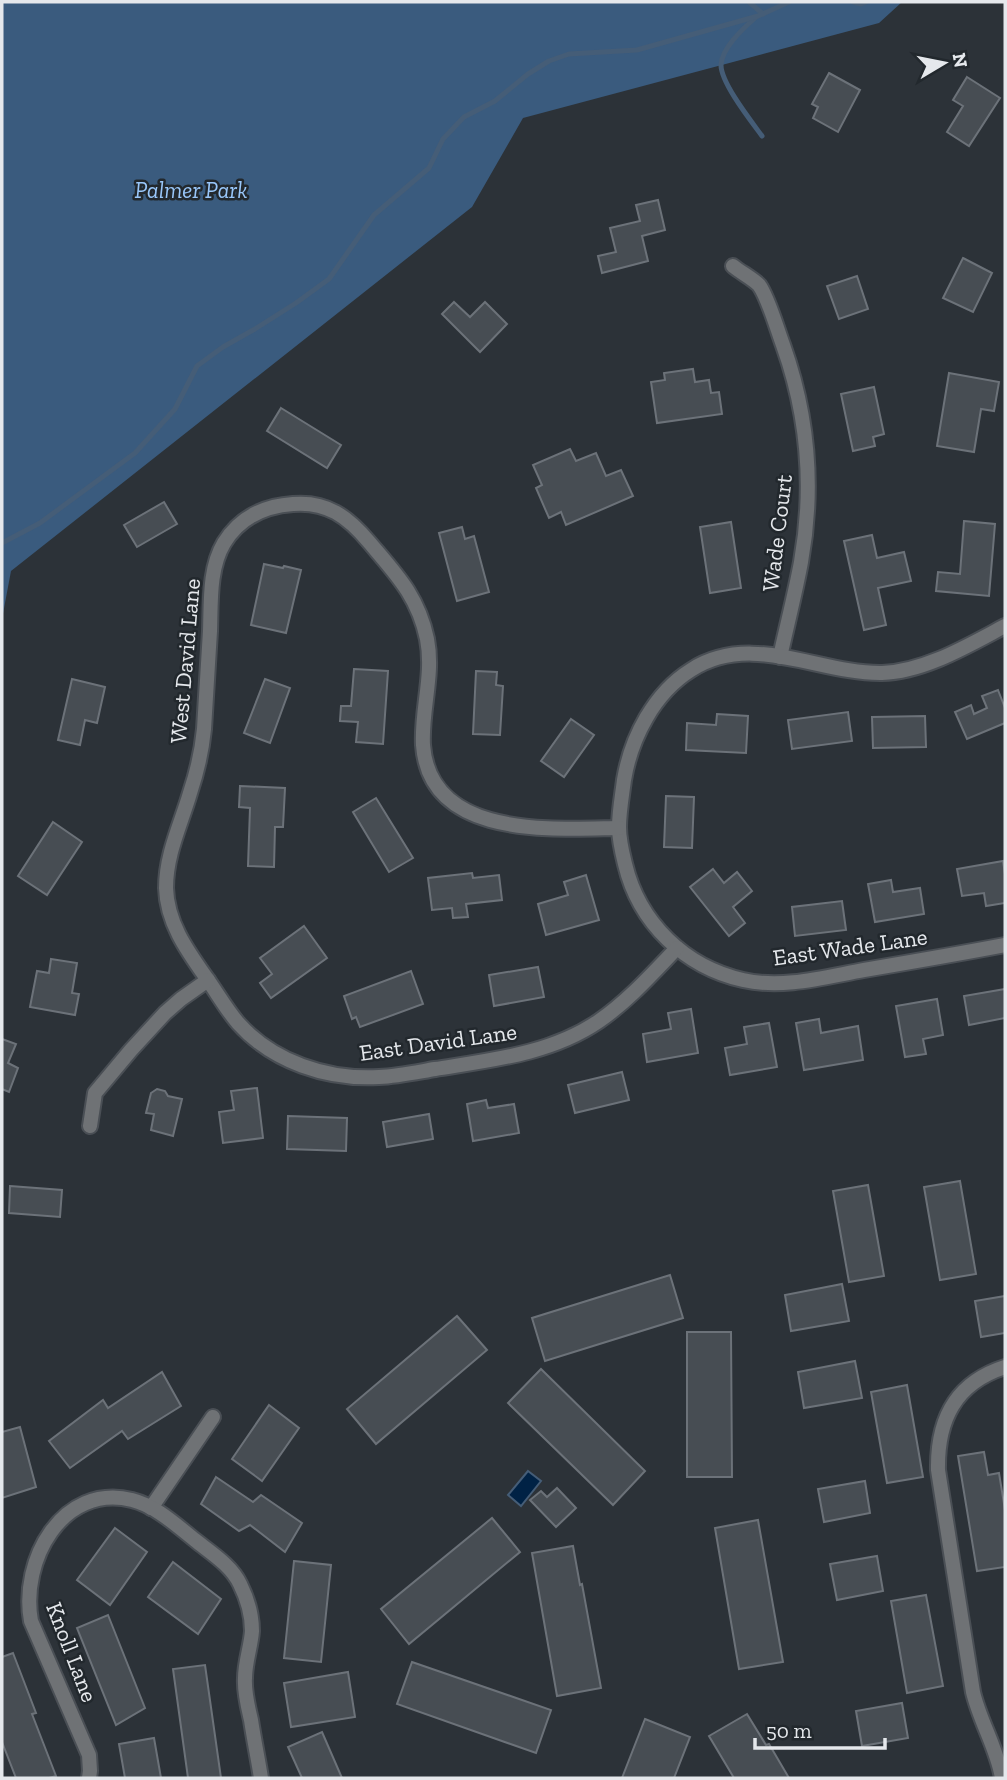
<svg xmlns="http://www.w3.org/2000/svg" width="1007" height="1780" font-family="'Zilla Slab',serif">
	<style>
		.green { fill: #3a5b7e }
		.water { fill: #002245; stroke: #455d77; stroke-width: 2 }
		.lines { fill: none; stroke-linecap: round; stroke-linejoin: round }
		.stream { stroke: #455d77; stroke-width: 5 }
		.building { fill: #474d53; stroke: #6c7279; stroke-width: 2 }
		.street-casing { stroke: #4a4f55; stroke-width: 18 }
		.street { stroke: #6f7275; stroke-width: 14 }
		.labels { text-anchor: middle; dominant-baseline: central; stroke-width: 5; stroke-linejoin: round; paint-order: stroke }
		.park-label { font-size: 23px; font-style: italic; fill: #99c7fa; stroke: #22282d }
		.street-label { font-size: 23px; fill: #e5e8ec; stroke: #22282d }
	</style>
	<rect width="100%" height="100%" fill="#2c3238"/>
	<path class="green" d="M2,2h900l-23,21 -356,95 -51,89 -461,364 -9,48z"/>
	<path class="water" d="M528,1471l13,10 -20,25 -13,-11z"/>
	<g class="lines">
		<g class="stream">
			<path d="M749,2l14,12"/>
			<path d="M853,2l8,2 5,-2"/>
			<path d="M756,17c-12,11 -34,30 -35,48 0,18 30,56 41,71"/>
			<path d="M2,543l38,-20 95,-70 40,-44 22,-43 26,-19 32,-18 41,-26 33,-24 45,-64 55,-47 14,-29 21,-22 31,-16 33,-27 21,-13 20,-7 68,-4 121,-34 31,-14"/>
		</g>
	</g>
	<g class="building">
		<path d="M829,73l31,17 -22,42 -25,-14 5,-11 -6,-3z"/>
		<path d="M967,77l33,21 -31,48 -22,-14 16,-26 -10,-6z"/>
		<path d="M658,200l7,30 -23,6 6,25 -46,12 -4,-17 18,-4 -6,-24 30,-7 -4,-16z"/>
		<path d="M963,258l29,15 -19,39 -30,-14z"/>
		<path d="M857,276l11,33 -29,10 -12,-33z"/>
		<path d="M454,302l16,15 15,-15 22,22 -27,28 -38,-38z"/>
		<path d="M693,369l2,13 14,-2 2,13 8,-1 3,22 -65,9 -6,-41 14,-2 -1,-7z"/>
		<path d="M949,373l50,9 -5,29 -13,-2 -7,43 -37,-6z"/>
		<path d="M874,387l10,47 -11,3 2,9 -22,5 -12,-57z"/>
		<path d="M281,408l60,37 -14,23 -60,-37z"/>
		<path d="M570,449l6,12 20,-8 10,23 15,-6 12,26 -67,29 -5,-13 -12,6 -13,-30 6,-3 -9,-20z"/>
		<path d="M164,502l13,22 -40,23 -13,-22z"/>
		<path d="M964,521l31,3 -6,72 -53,-5 2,-19 22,2z"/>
		<path d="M731,522l10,66 -31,5 -10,-66z"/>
		<path d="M462,527l3,12 9,-3 15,56 -32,9 -18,-68z"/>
		<path d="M872,535l5,23 27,-6 7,29 -33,7 8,37 -22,5 -20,-89z"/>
		<path d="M264,564l19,4 1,-2 17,4 -15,63 -35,-8z"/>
		<path d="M354,669l34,2 -5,73 -27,-2 2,-20 -18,-1 1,-15h10z"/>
		<path d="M476,671l21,1 -1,13 7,1 -3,49 -27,-1z"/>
		<path d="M72,679l33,8 -8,36 -12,-3 -5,25 -22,-5z"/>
		<path d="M265,679l25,9 -20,55 -26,-10z"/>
		<path d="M998,690l7,18v15l-38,16 -12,-27 16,-7 3,9 13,-6 -5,-12z"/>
		<path d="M848,712l4,29 -60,8 -4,-29z"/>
		<path d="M717,714l31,2 -2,37 -60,-3 1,-27 29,2z"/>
		<path d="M925,716l1,31 -53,1 -1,-31z"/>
		<path d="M571,719l23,16 -30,42 -23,-16z"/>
		<path d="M240,786l45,2 -2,39h-8l-1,40 -26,-1 2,-58 -11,-1z"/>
		<path d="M666,796l28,1 -2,51 -28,-1z"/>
		<path d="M376,798l37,60 -24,14 -36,-60z"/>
		<path d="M53,822l29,20 -35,53 -29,-19z"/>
		<path d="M1003,861l2,13v29l-19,3 -2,-13 -22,3 -5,-27z"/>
		<path d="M713,869l11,14 13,-11 15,19 -19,16 12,16 -16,13 -39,-49z"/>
		<path d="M472,873l1,5 26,-3 3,25 -36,4 2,13 -15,1 -1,-10 -20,2 -4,-32z"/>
		<path d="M586,875l13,45 -53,15 -8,-31 30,-9 -4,-13z"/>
		<path d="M891,880l2,12 27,-4 4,26 -49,8 -7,-38z"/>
		<path d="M842,901l4,29 -51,6 -3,-29z"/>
		<path d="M304,926l23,32 -56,40 -11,-15 12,-9 -12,-16z"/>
		<path d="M51,959l26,4 -5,30 7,1 -4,21 -45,-8 7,-36 12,2z"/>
		<path d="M538,967l6,30 -50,9 -5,-31z"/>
		<path d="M411,971l12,33 -63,23 -4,-10 -4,2 -8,-23z"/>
		<path d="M1005,989v29l-36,7 -5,-29z"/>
		<path d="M937,999l6,36 -20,4 3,15 -21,3 -9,-51z"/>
		<path d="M691,1009l7,44 -51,9 -4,-28 28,-5 -3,-16z"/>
		<path d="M819,1019l2,14 37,-7 5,34 -59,10 -8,-47z"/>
		<path d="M769,1023l8,44 -47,8 -5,-27 22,-4 -3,-17z"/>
		<path d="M2,1039l14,5 -8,19 10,5 -9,24 -7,-3z"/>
		<path d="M622,1072l7,28 -54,13 -7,-28z"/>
		<path d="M257,1088l6,50 -40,5 -4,-31 15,-2 -3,-19z"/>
		<path d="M157,1089l8,2 3,5 14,3 -9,37 -22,-6 3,-16 -8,-1 5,-20z"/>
		<path d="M486,1100l2,8 26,-4 5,29 -46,8 -6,-37z"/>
		<path d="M429,1114l4,25 -46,8 -4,-25z"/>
		<path d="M288,1116l59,2 -1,33 -59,-2z"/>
		<path d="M960,1181l16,93 -36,6 -16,-93z"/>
		<path d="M868,1185l16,91 -35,6 -16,-91z"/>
		<path d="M10,1186l52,4 -2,27 -51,-4z"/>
		<path d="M670,1275l13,43 -138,43 -13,-43z"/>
		<path d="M842,1284l7,37 -58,10 -6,-36z"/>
		<path d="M1005,1296v37l-24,4 -6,-36z"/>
		<path d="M457,1316l30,34 -111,94 -29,-35z"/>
		<path d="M687,1332h44l1,145h-45z"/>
		<path d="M855,1361l7,37 -58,10 -6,-36z"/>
		<path d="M541,1369l104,102 -32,34 -105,-102z"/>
		<path d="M162,1372l19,34 -53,33 -6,-8 -52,37 -21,-27 54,-41 5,8z"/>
		<path d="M907,1385l16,92 -36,6 -16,-91z"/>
		<path d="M269,1405l30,23 -37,53 -30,-22z"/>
		<path d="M20,1427l16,60 -34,11v-66z"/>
		<path d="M984,1452l4,23 11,-2 6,37v57l-28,4 -19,-115z"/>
		<path d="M216,1477l37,25 8,-7 41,28 -17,29 -35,-27 -11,6 -38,-27z"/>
		<path d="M865,1481l5,32 -46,9 -6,-33z"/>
		<path d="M557,1488l19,20 -20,19 -26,-27 11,-9 6,6z"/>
		<path d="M492,1518l28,34 -111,92 -28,-35z"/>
		<path d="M758,1520l25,142 -44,7 -24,-141z"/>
		<path d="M115,1528l32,24 -37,53 -33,-25z"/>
		<path d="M573,1546l7,39 2,-1 19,104 -44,8 -25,-143z"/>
		<path d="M877,1556l6,35 -46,9 -7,-36z"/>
		<path d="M294,1561l37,4 -10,97 -37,-4z"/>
		<path d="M173,1562l48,37 -23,35 -50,-37z"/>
		<path d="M926,1595l17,91 -36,7 -16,-92z"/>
		<path d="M108,1615l37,93 -29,17 -39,-97z"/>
		<path d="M13,1653l23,60 -4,1 24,62 -7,2h-33l-14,-36v-85z"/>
		<path d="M412,1662l139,48 -15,43 -139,-49z"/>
		<path d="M205,1665l16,113h-33l-15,-109z"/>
		<path d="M348,1672l7,45 -64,10 -7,-44z"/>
		<path d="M902,1703l6,35 -46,8 -6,-35z"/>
		<path d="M747,1714l19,31 3,-1 20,34h-55l-25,-42z"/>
		<path d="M645,1719l45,18 -16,41h-52z"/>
		<path d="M322,1732l20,46h-40l-14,-31z"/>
		<path d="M154,1738l7,40h-36l-6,-34z"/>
	</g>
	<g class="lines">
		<defs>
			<g id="street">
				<path d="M733,266c7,6 19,12 26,19 9,12 18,44 24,60 25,70 31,144 18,217 -6,32 -14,63 -21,95"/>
				<path d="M1005,626c-36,19 -81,46 -123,47 -63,1 -131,-42 -191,-3 -37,23 -60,68 -67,110 -2,16 -5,32 -5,47 0,13 3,25 6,37 14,59 60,103 118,116 40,9 82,-3 121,-10 47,-8 94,-16 141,-25"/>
				<path d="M619,828c-67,1 -189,11 -196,-83 -2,-35 11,-70 4,-106 -9,-43 -31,-65 -58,-97 -21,-25 -42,-41 -76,-38 -29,2 -53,13 -69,39 -15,25 -13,59 -14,88 -2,32 -4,65 -6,98 -2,21 -7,43 -14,64 -9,31 -24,61 -24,95 1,34 20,61 39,88 11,15 21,33 33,47 35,39 89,57 141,54 19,-1 38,-5 56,-8 56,-9 116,-15 164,-48 29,-20 53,-47 78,-73"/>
				<path d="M90,1126l5,-33 36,-43 34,-37 16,-14 27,-19"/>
				<path d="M151,1508l62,-91"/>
				<path d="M89,1778l1,-7 -1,-16 -58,-134c-11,-60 31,-138 101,-121 24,6 44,25 63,40 16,13 36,25 45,44 7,14 12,31 12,47 -1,15 -7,31 -7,47 -1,14 3,29 6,42 3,20 7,39 10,58"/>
				<path d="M1002,1778c-5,-30 -22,-56 -29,-86l-35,-222c-1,-50 17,-87 67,-103"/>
			</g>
		</defs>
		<use href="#street" class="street-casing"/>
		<use href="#street" class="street"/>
	</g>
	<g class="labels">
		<g class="park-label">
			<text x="191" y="190">Palmer Park</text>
		</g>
		<g class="street-label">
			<text transform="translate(777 533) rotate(-83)">Wade Court</text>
			<text transform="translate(185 661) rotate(-85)">West David Lane</text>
			<text transform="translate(850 947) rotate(-8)">East Wade Lane</text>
			<text transform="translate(438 1042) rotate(-8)">East David Lane</text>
			<text transform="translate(72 1652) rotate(69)">Knoll Lane</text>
		</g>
	</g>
	<rect width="1007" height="1780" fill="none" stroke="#e5e8ec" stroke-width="7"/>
	<g transform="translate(944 63) rotate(80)" stroke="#22282d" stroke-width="5" paint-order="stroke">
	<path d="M0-5L12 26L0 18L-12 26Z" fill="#e5e8ec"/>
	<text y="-10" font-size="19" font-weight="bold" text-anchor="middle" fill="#e5e8ec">N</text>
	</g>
	<path d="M755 1738v10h130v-10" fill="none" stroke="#e5e8ec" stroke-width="3.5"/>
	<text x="766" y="1738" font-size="21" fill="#e5e8ec" stroke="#22282d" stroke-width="5" paint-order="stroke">50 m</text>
</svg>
